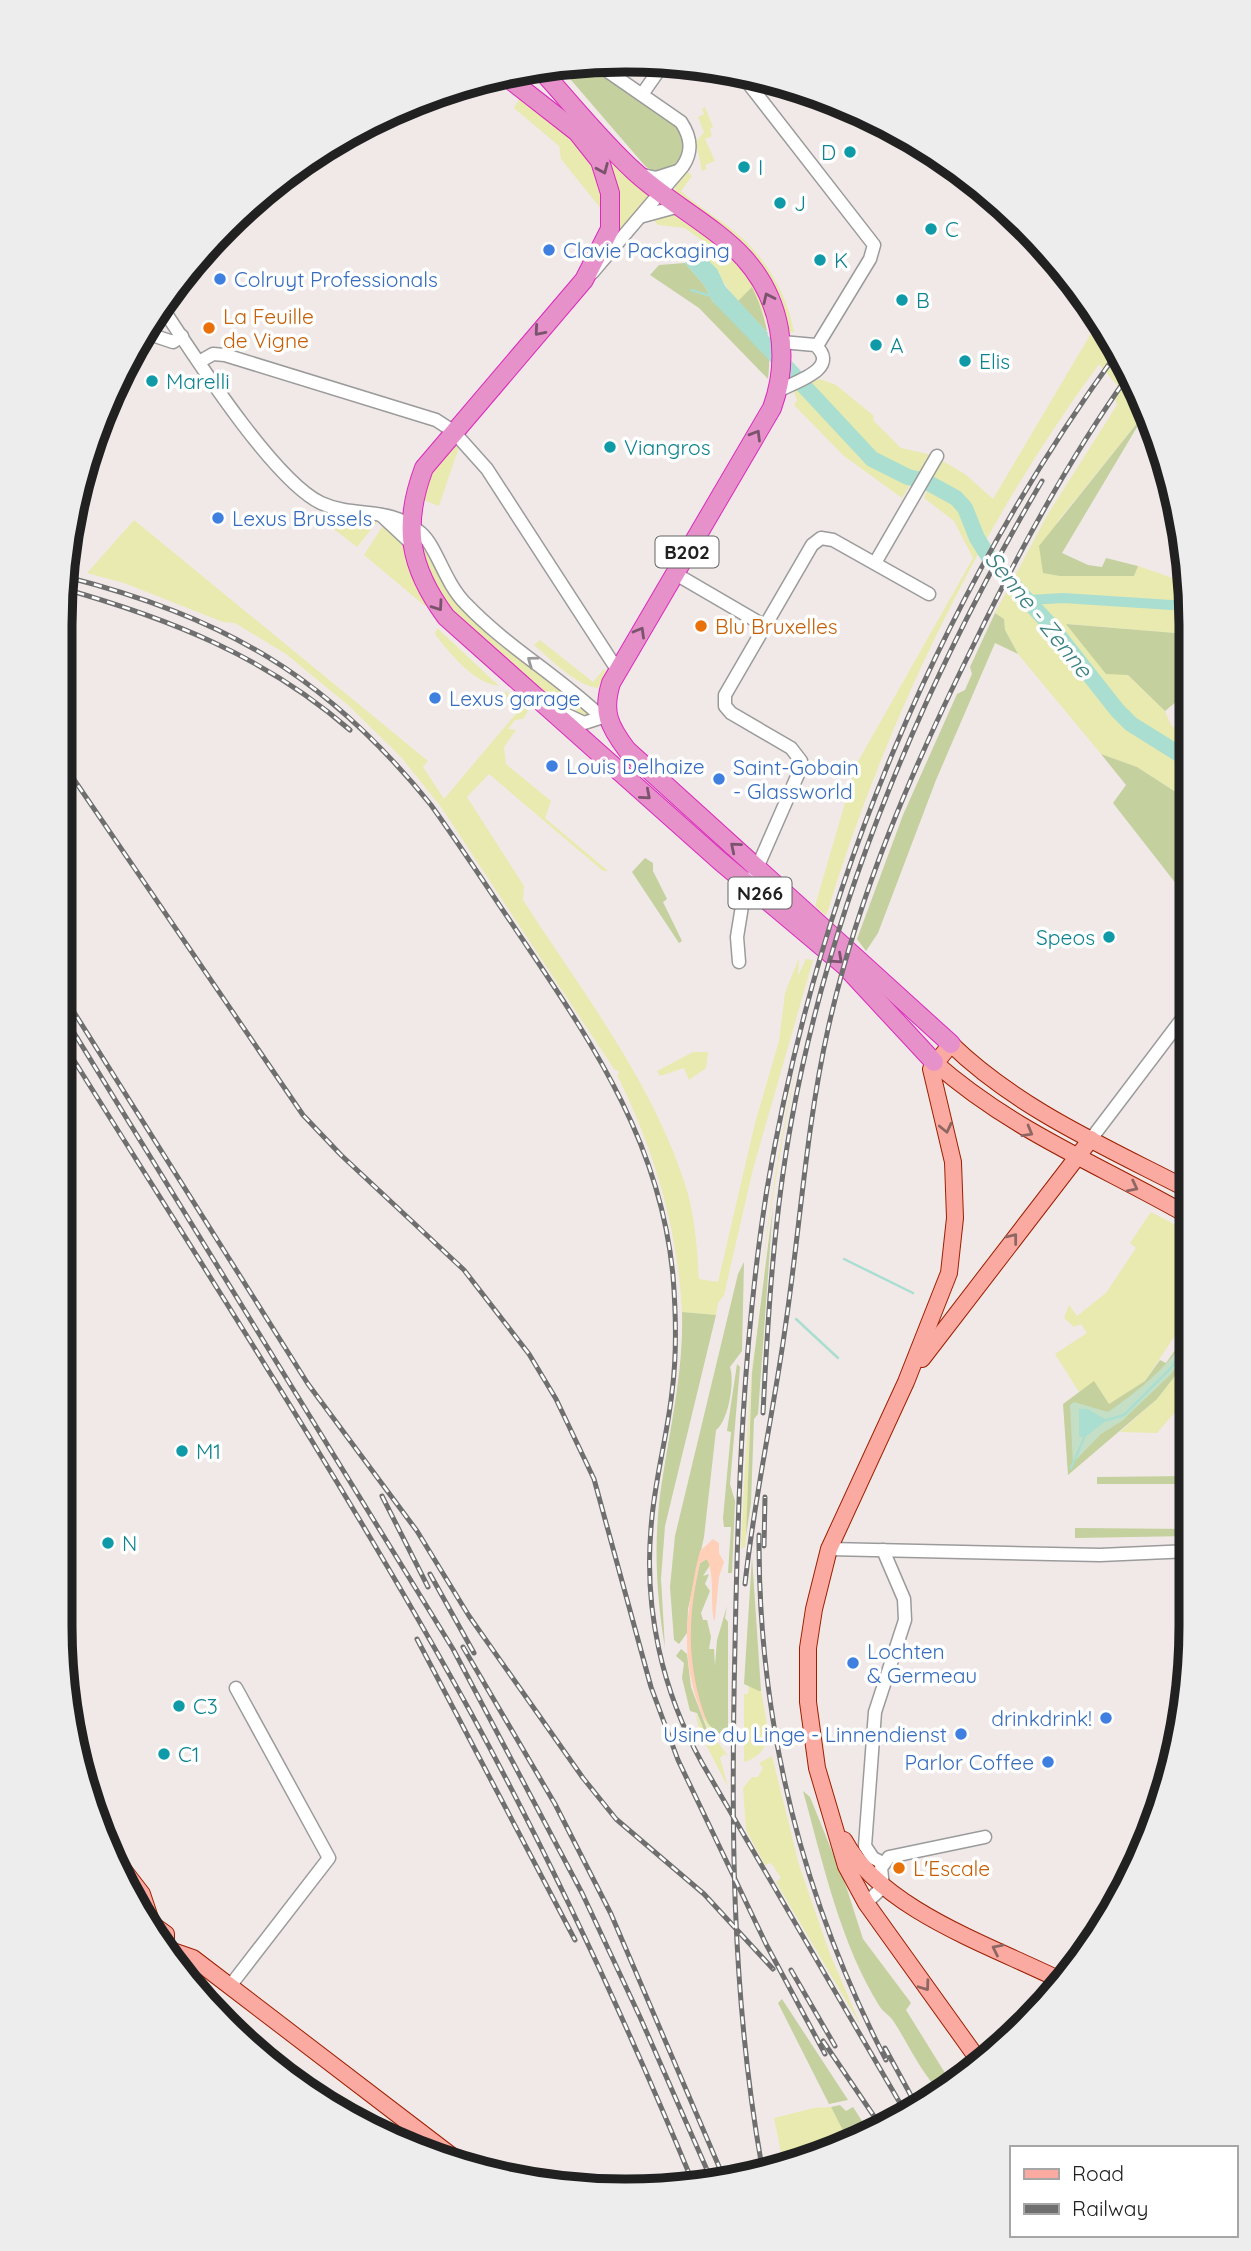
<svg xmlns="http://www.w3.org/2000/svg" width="1251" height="2251" font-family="Quicksand,sans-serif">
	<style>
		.grass { fill: #e8eaaf }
		.forest { fill: #c4d09d }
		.wetland { fill: #c5dfc6 }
		.sand { fill: #ffcfb8 }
		.water { fill: #a9ded1 }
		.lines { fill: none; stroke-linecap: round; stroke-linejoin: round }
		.stream { stroke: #a9ded1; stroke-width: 2.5 }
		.canal { stroke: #a9ded1; stroke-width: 10 }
		.river { stroke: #a9ded1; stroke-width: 16 }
		.minor-casing { stroke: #9b9b9b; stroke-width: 15 }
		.major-casing { stroke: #9d1f01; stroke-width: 18 }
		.highway-casing { stroke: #db29bb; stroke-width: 20 }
		.minor { stroke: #fff; stroke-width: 12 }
		.major { stroke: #fbaaa2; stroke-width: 16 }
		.highway { stroke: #e791ca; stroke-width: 18 }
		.rail-casing { stroke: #6f6f6f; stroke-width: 5 }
		.rail { stroke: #fff; stroke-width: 2.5; stroke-dasharray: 8; stroke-linecap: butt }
		.oneway { stroke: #7a536d }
		.oneway2 { stroke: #9b9b9b }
		.oneway3 { stroke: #8e6662 }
		.culture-dot { fill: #0f9aa8; stroke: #fff; stroke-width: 2.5 }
		.shop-dot { fill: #3f7fe0; stroke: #fff; stroke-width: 2.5 }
		.food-dot { fill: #e8710a; stroke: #fff; stroke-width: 2.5 }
		.labels { text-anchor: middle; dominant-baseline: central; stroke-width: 7; stroke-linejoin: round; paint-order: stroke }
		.shield { fill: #fff; stroke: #646464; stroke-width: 2 }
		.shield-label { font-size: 19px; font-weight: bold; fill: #212121 }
		.culture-label { font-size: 21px; fill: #0d838f; stroke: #fff; text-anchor: start }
		.shop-label { font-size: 21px; fill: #366cbe; stroke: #fff; text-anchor: start }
		.food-label { font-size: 21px; fill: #c56008; stroke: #fff; text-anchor: start }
		.water-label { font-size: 23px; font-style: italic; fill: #3b8081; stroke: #fff }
		.rim { fill: none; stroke: #212121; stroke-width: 9 }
	</style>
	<rect width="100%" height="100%" fill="#f1e9e8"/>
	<g class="grass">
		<path d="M519,99l87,56 48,41 -48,55v-36l-45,-56 -2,-13 -45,-38z"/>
		<path d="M705,107l8,20 -3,2 2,7 -7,3 10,22 -10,4 2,4 -5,2 -6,-29 8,-10 -6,-15 6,-3 -2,-5z"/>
		<path d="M686,170l6,6 -11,15c16,15 36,26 53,40 31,25 53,62 60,101l-24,4 -3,-14 -15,-34 -14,13c-15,-17 -24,-36 -41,-52l7,-7 -19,-14 -27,-3 -8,-9 9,-3z"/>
		<path d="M1054,260l42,51 50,101 -89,110 3,54h74l4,-10 49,17v51l-120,-10 61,51 37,36 6,14 16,14 1,61 -51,-33 -36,-13 -83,-100 -13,-24 -1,-11 -9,-6 53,-99 69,-109 -2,-6 6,-9 -22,-26c-121,165 -213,356 -273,552l-11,-10 41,-141 117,-207 -19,-37 -30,-23 4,-9 -17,-6 -9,15 -58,-42 -50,-51 3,-5 -4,-10 27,-11 16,6 38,31 -1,4 28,28 31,7 33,19 28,25 103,-174 -7,-16z"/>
		<path d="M454,445l5,2 -20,59 -18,-7 13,-30z"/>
		<path d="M331,513l47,8 -21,26 -36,-28z"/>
		<path d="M134,520l294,241 -5,6 21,32 75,-89 -15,-14 2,-5 22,20 -5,8 -8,1 -7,9 8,1 -12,17 2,17 45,37 -6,17 63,53h-5l-114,-97 -22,23 57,89 -1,14c58,90 129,181 162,284 10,30 12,63 14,95l19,3 37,-159 24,-82 6,-48 14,-35 -1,18 8,-17 7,1 -60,209 -29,126 -6,8 -2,12 -34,-3c-4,-83 -28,-163 -65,-237l3,-3 -6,-3 -173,-262 -40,-50 -53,-52 -62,-51 -51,-31 -12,-1 -99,-39 -37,-10z"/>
		<path d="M384,524l20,15 23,64 -2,3 -61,-51z"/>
		<path d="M420,544l6,3c7,14 13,31 22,44 36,52 98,83 145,123l-6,3 -16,-2 -127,-106z"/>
		<path d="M437,628l62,58c-24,-2 -50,-33 -64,-52z"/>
		<path d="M540,640l53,42 11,-13 2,2 -8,17c-23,-3 -46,-28 -64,-43z"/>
		<path d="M693,1052h15l-2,16 -17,12 -5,-12 -24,8 -3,-5z"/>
		<path d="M797,1063c-20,102 -38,208 -45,312 -4,53 -3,107 -6,161l-1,11 -4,2c7,-164 20,-326 56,-486z"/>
		<path d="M1151,1212l38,20v82l-44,67 -36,23 -15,-22 -15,10 -24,-38 32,-21 -6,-9 -7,3 -10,-9 5,-13 8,11 29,-23 30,-45 -6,-5z"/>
		<path d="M1189,1358v38l-32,37 -37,-1 37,-33z"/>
		<path d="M749,1684l12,7c4,27 18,61 -17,71v-68h4z"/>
		<path d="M695,1712l7,14 7,4 -5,-10 2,-1 6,10 -1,4 17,23 -4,-2 -4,4 8,29 -28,-54z"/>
		<path d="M772,1756l27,109 31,89 31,72 -85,-144 5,-4 -10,-15 -6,2 -19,-35 -3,-42 9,-11h6l5,-9 -4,-5z"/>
		<path d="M831,2107l19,37 -67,18 -9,-44 40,-10z"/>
	</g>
	<g class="forest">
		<path d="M586,61l92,66c14,26 4,37 -21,45l-11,-5 -87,-101z"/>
		<path d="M685,263l19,22 9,17 55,31 -30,-32 14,-14c15,32 20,57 16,92l-69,-71 -49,-33 9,-10z"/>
		<path d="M1146,412l-84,141 26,12 14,2 4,-9 32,8 -4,10h-74l-17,-3 -4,-27z"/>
		<path d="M995,613l9,6 1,11 13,24 -23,-11 -59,137 -58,153 -12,18 -9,-12 46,-124 54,-121 8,-4 7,-16 -2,-7z"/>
		<path d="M1066,624l121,10v59l-22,18 -37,-36 -22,-1z"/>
		<path d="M1101,754l36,13 51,33v99l-75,-96 13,-18z"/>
		<path d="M645,858l8,5v8l14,28 -4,3 19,39 -3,2 -47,-71z"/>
		<path d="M773,1206l-15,208 -4,5 -3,84 -5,33 6,-163z"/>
		<path d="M744,1262l-2,89 -12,16c5,16 -2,54 -14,63l-12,107 -16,72 -1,24 -8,11 -5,-4 -4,-53 5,-51 63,-262z"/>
		<path d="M682,1312l34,3 -51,211 -4,53 4,69c-8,-48 -11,-95 -6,-144 8,-65 25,-127 23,-192z"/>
		<path d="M1189,1330v28l-32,41 -89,76 -5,-71 31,-23 15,23 36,-23 15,-21 6,3z"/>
		<path d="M737,1364l3,3 -10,117 5,17 -3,72h-4l3,-46h-7l-1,-9 8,-86 -4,-1z"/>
		<path d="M1190,1476v8h-93v-7z"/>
		<path d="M1075,1528l115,1v7l-115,2z"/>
		<path d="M752,1557l9,134h-2l-15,-7z"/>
		<path d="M707,1559l3,6 -7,11 6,-2 -4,10 5,7 -9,22 2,7h4l4,17 -2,12h5l1,17 2,-26 10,-34 -2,12 3,4v118c-7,-6 -15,-9 -20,-17 -28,-46 -20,-110 -8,-160z"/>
		<path d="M681,1649l6,5 4,33 17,45 -4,-2 -7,-17 -7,-2 -8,-33 2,-15 -8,-7z"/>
		<path d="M803,1791l7,6 36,89 17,53 48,64 -5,7 44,71 -13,8c-20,-24 -27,-42 -43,-67 -3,-6 -10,-9 -14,-15 -40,-64 -57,-144 -77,-216z"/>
		<path d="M782,1999l66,101 -19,4 -51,-101z"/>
		<path d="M840,2105l6,6 7,-4 16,25 -19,12 -19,-37z"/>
	</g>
	<path class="wetland" d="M1189,1336v12l-19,27 -48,46 -21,13 -28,29 -3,-58 4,-3 34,10c32,-22 58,-44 81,-76z"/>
	<path class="sand" d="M713,1539l6,4v10l5,9 -5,15 -4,42 -1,2c-4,-19 1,-45 -7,-62l-7,4c-13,56 -13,103 6,156l-2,1c-23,-59 -20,-95 -7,-157l3,-12z"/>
	<g class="water">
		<path d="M697,249l20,20 8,17 43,47 -13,12 -42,-43 -9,-17 -19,-22z"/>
		<path d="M1079,1409h8l20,11 -23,18 -5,-2z"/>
	</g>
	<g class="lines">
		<g class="stream">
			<path d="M691,290l20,6"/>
			<path d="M844,1259l69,34"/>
			<path d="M796,1319l42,39"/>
			<path d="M1107,1420l17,-5 48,-48 17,-28"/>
			<path d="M1071,1468l13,-30"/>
		</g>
		<path class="canal" d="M1029,600l34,-2 124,8"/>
		<path class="river" d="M747,325l125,134 36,18 17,4 31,17 9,10 12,30 15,24 59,64 66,84 14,14 56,35"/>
		<defs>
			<g id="minor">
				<path d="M741,74l133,171 -4,14 -53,87"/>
				<path d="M643,93l21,-30"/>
				<path d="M639,174l17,4 22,-7"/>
				<path d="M643,216l33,-9"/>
				<path d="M592,273l91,-107c10,-15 8,-29 -2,-44l-88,-61"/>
				<path d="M161,306c32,48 112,174 160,197 35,16 69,2 100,30 16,14 23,49 45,71 39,41 89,70 131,109l9,3"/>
				<path d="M143,332l30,10 9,-6"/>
				<path d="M199,362l14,-8 12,1 211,65 17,11 34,38 131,202"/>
				<path d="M778,391c16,-9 64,-22 37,-46l-33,-3"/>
				<path d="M381,515l31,29"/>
				<path d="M875,563l62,-107"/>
				<path d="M674,573l91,53"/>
				<path d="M565,714l19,9 22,-7"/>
				<path d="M739,962l-2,-25 6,-37 56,-128 2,-11 -10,-13 -60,-35 -6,-7v-11l87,-150 9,-7 12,2 96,54"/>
				<path d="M1091,1139l97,-128"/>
				<path d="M829,1549l271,6 90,-4"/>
				<path d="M883,1550l21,49 1,21 -30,92 -10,134 8,12 10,5"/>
				<path d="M866,1903l17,-16 -2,-19 8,-11 96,-20"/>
				<path d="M230,1986l99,-128 -93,-170"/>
			</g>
			<g id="major">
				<path d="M934,1062c78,69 166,103 255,154"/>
				<path d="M922,1359l169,-220"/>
				<path d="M844,1840c37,69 145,105 214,139"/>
				<path d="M122,1868l20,26 10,30"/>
				<path d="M152,1924l14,10v17"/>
				<path d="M167,1949l26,9 272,208"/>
				<path d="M980,2062l-114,-159 -20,-37 -29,-98 -9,-66v-54l6,-39 15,-60 77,-167 43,-109 6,-55 -2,-56 -22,-93 20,-25c67,65 155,103 238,146"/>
			</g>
			<g id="highway">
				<path d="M540,69c31,34 60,71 94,102 33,31 81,55 110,87 37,41 47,98 28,150l-161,275c-9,29 -2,43 16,67l324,294"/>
				<path d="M504,75l73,57 23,29 10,32v36l-26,51 -160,188c-22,58 -15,99 22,149l274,244 124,104 90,97"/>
			</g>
		</defs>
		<use href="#minor" class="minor-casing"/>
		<use href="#major" class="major-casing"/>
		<use href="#highway" class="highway-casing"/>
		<use href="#minor" class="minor"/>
		<use href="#major" class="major"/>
		<use href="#highway" class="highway"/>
		<defs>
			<g id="rail">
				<path d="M63,576c161,41 263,99 368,229 33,46 64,94 96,141 70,104 134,201 146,330 3,38 4,78 -1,116 -5,46 -18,90 -21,136 -7,82 11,163 51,235l202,347"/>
				<path d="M61,588c107,30 204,68 289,142"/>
				<path d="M60,759l243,356 38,40 123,115 65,84 27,45 38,80 57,208 27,73 88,184 59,110"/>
				<path d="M60,990l248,394 109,147 52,85 114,162 33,41 88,75 69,75"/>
				<path d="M60,1010l393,639 129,244 58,124 71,162"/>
				<path d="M60,1038c139,223 284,445 411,675 83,152 156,310 222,470"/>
				<path d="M763,1413c5,-99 11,-198 29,-295 41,-223 135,-442 250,-637"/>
				<path d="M382,1496l46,91"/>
				<path d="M759,1535c-1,185 42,361 127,525"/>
				<path d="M764,1546l1,-49"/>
				<path d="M430,1574l44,79"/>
				<path d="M745,1584c9,-85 28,-169 40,-255 15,-100 21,-201 43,-300 30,-135 85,-262 146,-385 45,-93 94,-184 154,-268"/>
				<path d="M417,1639l158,301"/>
				<path d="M463,1647l92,157 56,110 112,262"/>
				<path d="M791,1970l44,76"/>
				<path d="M823,2041l57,84"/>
				<path d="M885,2048l30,55"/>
				<path d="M762,2167c-31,-172 -31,-348 -27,-522 3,-152 8,-306 32,-456 51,-302 170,-588 350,-836"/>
			</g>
		</defs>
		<use href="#rail" class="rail-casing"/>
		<use href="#rail" class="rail"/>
	</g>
	<defs><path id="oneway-chevron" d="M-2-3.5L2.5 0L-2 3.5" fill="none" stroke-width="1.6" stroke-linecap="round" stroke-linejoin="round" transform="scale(1.75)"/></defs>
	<g class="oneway">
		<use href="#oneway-chevron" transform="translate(603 169) rotate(67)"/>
		<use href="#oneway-chevron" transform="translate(768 298) rotate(-115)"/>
		<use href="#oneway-chevron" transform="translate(539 331) rotate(131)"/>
		<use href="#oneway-chevron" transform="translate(756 435) rotate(-59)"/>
		<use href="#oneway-chevron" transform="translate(438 606) rotate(55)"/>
		<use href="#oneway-chevron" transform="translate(640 632) rotate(-60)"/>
		<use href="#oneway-chevron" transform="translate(646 795) rotate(41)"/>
		<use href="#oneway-chevron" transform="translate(735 847) rotate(-140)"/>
		<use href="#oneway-chevron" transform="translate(838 959) rotate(42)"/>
	</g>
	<use class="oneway2" href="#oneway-chevron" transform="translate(532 661) rotate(-144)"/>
	<g class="oneway3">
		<use href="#oneway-chevron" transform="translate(946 1128) rotate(77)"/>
		<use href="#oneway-chevron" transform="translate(1028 1132) rotate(30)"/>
		<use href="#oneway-chevron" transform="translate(1133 1187) rotate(27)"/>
		<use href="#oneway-chevron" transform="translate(1013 1238) rotate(-52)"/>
		<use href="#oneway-chevron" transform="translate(997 1949) rotate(-154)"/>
		<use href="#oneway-chevron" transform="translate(925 1986) rotate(54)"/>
	</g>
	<g class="culture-dot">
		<circle cx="850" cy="152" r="7"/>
		<circle cx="744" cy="167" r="7"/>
		<circle cx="780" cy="203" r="7"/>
		<circle cx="931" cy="229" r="7"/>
		<circle cx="820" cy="260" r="7"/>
		<circle cx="902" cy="300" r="7"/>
		<circle cx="876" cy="345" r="7"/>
		<circle cx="965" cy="361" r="7"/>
		<circle cx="152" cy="381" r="7"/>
		<circle cx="610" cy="447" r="7"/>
		<circle cx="1109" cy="937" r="7"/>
		<circle cx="182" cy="1451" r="7"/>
		<circle cx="108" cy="1543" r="7"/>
		<circle cx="179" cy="1706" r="7"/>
		<circle cx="164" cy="1754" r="7"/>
	</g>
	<g class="shop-dot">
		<circle cx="549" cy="250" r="7"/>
		<circle cx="220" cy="279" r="7"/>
		<circle cx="218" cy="518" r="7"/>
		<circle cx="435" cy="698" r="7"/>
		<circle cx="552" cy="766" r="7"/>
		<circle cx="719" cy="779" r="7"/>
		<circle cx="853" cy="1663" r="7"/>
		<circle cx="1106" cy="1718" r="7"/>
		<circle cx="961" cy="1734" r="7"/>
		<circle cx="1048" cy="1762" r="7"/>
	</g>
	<g class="food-dot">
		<circle cx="209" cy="328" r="7"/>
		<circle cx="701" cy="626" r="7"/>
		<circle cx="899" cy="1868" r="7"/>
	</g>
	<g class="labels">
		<g class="shield">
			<rect x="655.5" y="536.5" width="63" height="31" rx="5"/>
			<rect x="728.5" y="877.5" width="63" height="31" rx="5"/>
		</g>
		<g class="shield-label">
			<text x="687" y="552">B202</text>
			<text x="760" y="893">N266</text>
		</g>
		<g class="culture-label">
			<text x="836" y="152" text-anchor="end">D</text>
			<text x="758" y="167">I</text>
			<text x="794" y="203">J</text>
			<text x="945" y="229">C</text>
			<text x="834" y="260">K</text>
			<text x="916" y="300">B</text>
			<text x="890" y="345">A</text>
			<text x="979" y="361">Elis</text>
			<text x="166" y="381">Marelli</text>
			<text x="624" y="447">Viangros</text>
			<text x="1095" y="937" text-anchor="end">Speos</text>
			<text x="196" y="1451">M1</text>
			<text x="122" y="1543">N</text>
			<text x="193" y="1706">C3</text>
			<text x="178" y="1754">C1</text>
		</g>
		<g class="shop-label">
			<text x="563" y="250">Clavie Packaging</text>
			<text x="234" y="279">Colruyt Professionals</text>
			<text x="232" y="518">Lexus Brussels</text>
			<text x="449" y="698">Lexus garage</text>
			<text x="566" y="766">Louis Delhaize</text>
			<text x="733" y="767">Saint-Gobain<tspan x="733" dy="24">- Glassworld</tspan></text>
			<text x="867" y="1651">Lochten<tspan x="867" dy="24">&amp; Germeau</tspan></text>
			<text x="1092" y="1718" text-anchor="end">drinkdrink!</text>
			<text x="947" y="1734" text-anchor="end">Usine du Linge - Linnendienst</text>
			<text x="1034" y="1762" text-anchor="end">Parlor Coffee</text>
		</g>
		<g class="food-label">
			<text x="223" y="316">La Feuille<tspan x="223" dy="24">de Vigne</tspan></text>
			<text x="715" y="626">Blu Bruxelles</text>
			<text x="913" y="1868">L'Escale</text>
		</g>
		<g class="water-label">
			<text transform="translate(1039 614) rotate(51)">Senne - Zenne</text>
		</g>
	</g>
	<path d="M0 0H1251V2251H0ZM625 72H626A553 553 0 0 1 1179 625V1626A553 553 0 0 1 626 2179H625A553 553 0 0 1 72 1626V625A553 553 0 0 1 625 72Z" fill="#ededed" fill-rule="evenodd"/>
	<path class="rim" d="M625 72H626A553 553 0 0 1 1179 625V1626A553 553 0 0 1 626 2179H625A553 553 0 0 1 72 1626V625A553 553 0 0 1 625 72Z"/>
	<rect x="1010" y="2146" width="228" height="91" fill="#ffffff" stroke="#a6a6a6" stroke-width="2"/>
	<rect x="1024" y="2169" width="35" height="10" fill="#fbaaa2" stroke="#a6a6a6" stroke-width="2"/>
	<text x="1072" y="2181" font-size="21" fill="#212121">Road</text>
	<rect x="1024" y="2204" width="35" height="10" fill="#6f6f6f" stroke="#a6a6a6" stroke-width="2"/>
	<text x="1072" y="2216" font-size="21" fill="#212121">Railway</text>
</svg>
